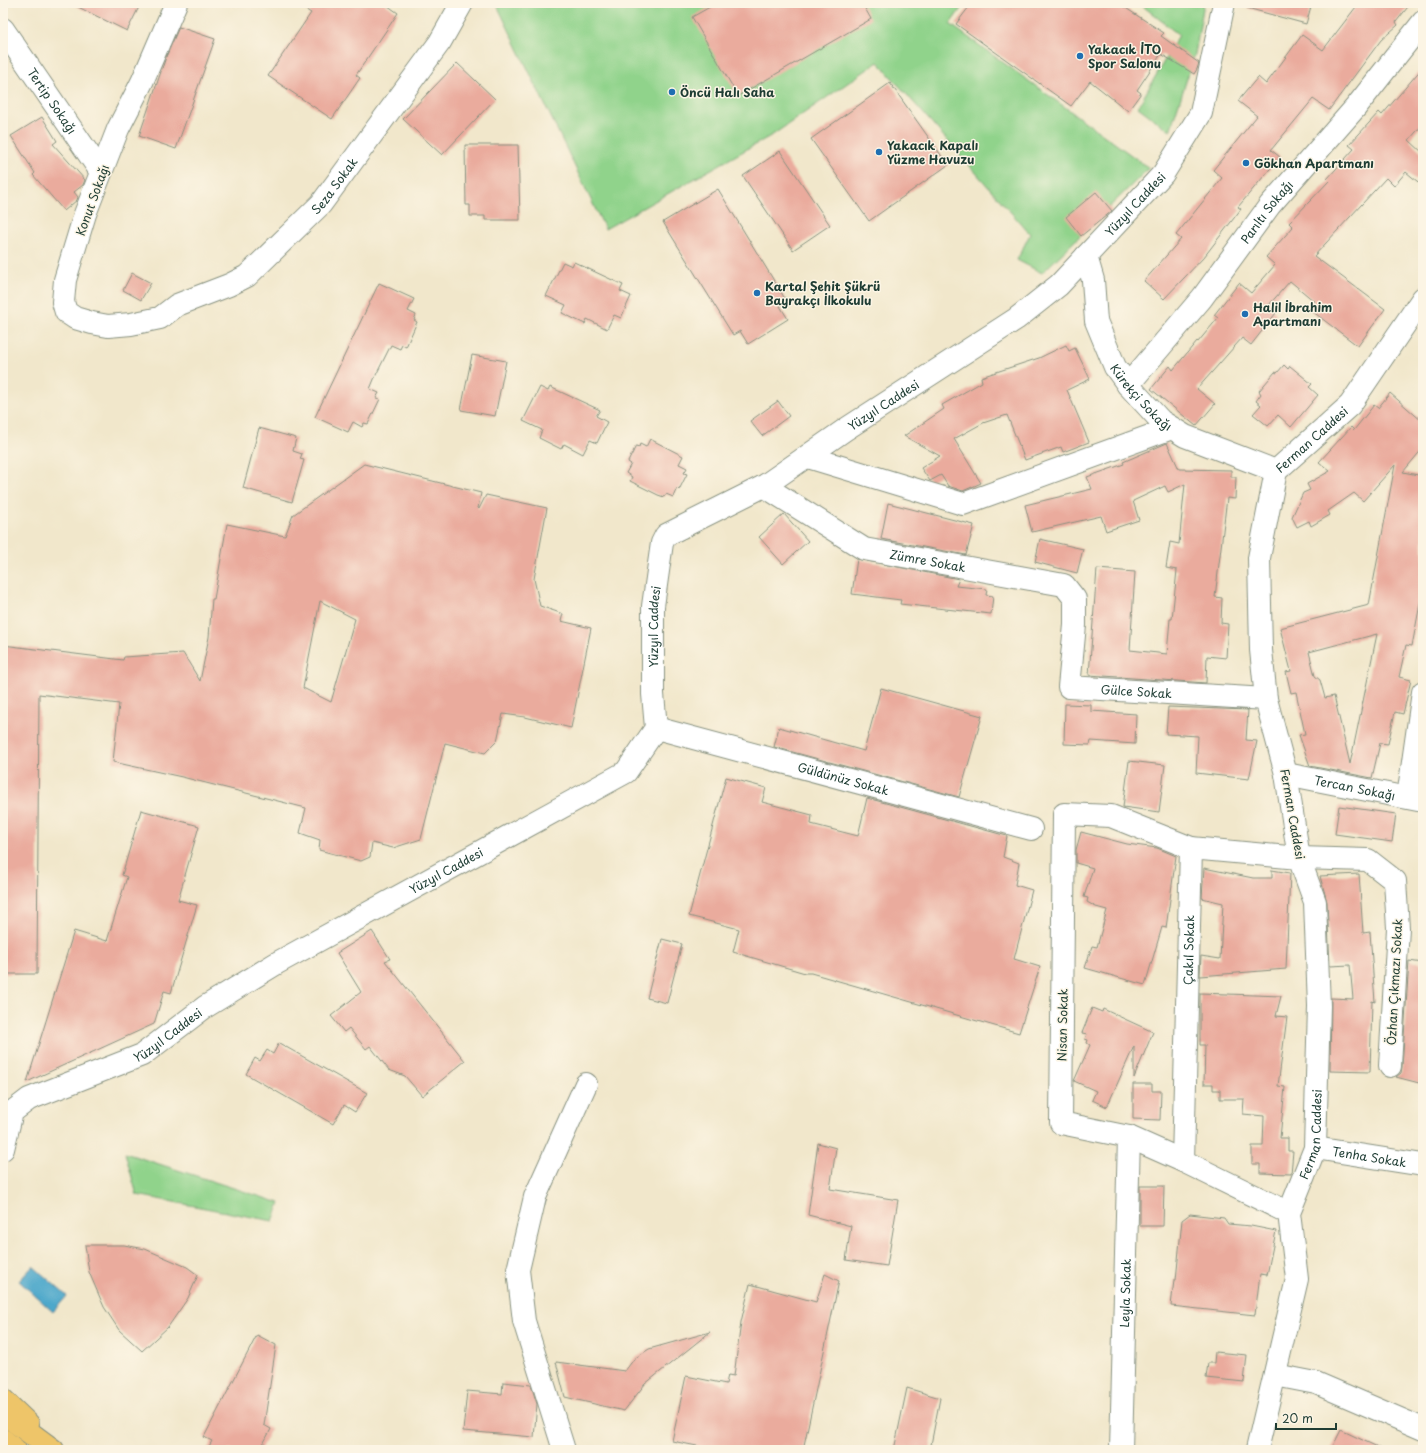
<svg xmlns="http://www.w3.org/2000/svg" width="1426" height="1453" font-family="'Playpen Sans',sans-serif">
	<style>
		.green { fill: #90d38b; stroke: #588860 }
		.water { fill: #4da8cb; stroke: #367280 }
		.building { fill: #eaab9d; fill-rule: evenodd }
		.lines { fill: none; stroke-linecap: round; stroke-linejoin: round }
		.minor-casing { stroke: #889280; stroke-width: 24 }
		.major-casing { stroke: #889280; stroke-width: 24 }
		.highway-casing { stroke: #889280; stroke-width: 24 }
		.minor { stroke: #fff; stroke-width: 22 }
		.major { stroke: #eec569; stroke-width: 22 }
		.highway { stroke: #eec569; stroke-width: 22 }
		.poi-dot { fill: #1f6fb2; stroke: #fcf5e5; stroke-width: 1.5 }
		.labels { text-anchor: middle; dominant-baseline: central; stroke-width: 3; stroke-linejoin: round; paint-order: stroke }
		.poi-label { font-size: 12px; font-weight: bold; fill: #1f3d34; stroke: #fcf5e5; text-anchor: start }
		.street-label { font-size: 12px; fill: #1f3d34; stroke: #fcf5e5 }
	</style>
	<rect width="100%" height="100%" fill="#fcf5e5"/>
	<filter id="ink" filterUnits="userSpaceOnUse"><feTurbulence type="fractalNoise" baseFrequency=".025" numOctaves="2"/><feDisplacementMap in="SourceGraphic" scale="8" xChannelSelector="R" yChannelSelector="G"/><feConvolveMatrix kernelMatrix="1 2 1 2 8 2 1 2 1" color-interpolation-filters="sRGB"/></filter>
	<filter id="wash" filterUnits="userSpaceOnUse"><feTurbulence type="fractalNoise" baseFrequency=".012" numOctaves="4" result="noise"/><feDisplacementMap in="SourceGraphic" scale="16" xChannelSelector="R" yChannelSelector="G"/><feGaussianBlur stdDeviation="0.9" result="paint"/><feColorMatrix in="noise" values="0 0 0 0 0 0 0 0 0 0 0 0 0 0 0 0 0 1.4 0 .05"/><feComposite in="paint" operator="in"/></filter>
	<g filter="url(#wash)">
		<rect width="100%" height="100%" fill="#f1e7cb"/>
		<g class="green">
			<path d="M496,3h469l-15,21 199,144 -107,105 -25,-13 13,-26 -152,-172 -104,72 -169,95z"/>
			<path d="M1139,3h65l-9,51 -25,77 -32,-24 41,-72z"/>
			<path d="M125,1153l155,50 -7,18 -136,-26z"/>
		</g>
		<path class="water" d="M33,1266l34,30 -14,16 -34,-31z"/>
		<g id="blocks">
			<g class="building">
				<path d="M70,3h71l-14,28z"/>
				<path d="M295,3h89l14,10 -42,62 4,3 -28,41 -64,-43 43,-63z"/>
				<path d="M717,3h145l9,16 -133,77 -46,-79z"/>
				<path d="M972,3h146l46,30 -3,3 38,27 -2,6 -3,5 -33,-20 -24,36 4,3 -13,18 -38,-30 -19,25 -115,-82z"/>
				<path d="M1248,3h64l-6,21 -59,-16z"/>
				<path d="M1359,3h52l-15,19 2,3 -17,15 -52,70 -16,-11 -42,51 9,7 -42,50 3,2 -37,48 -40,42 -20,-18 37,-42 -5,-4 46,-57 -9,-8 44,-54 -19,-15 20,-24 8,7 36,-49 21,15z"/>
				<path d="M179,27l36,12 -39,110 -37,-13 27,-79z"/>
				<path d="M457,63l38,36 -53,56 -39,-36z"/>
				<path d="M1423,67v57l-14,16 14,13v33l-17,-14 -12,14 -8,-8 -72,78 71,53 -27,37 -50,-38 6,-7 -24,-20 -22,25 8,7 -25,32 -9,-7 -45,51 18,15 -19,22 -45,-37 19,-23 3,4 24,-29 1,1 20,-24 -4,-3 25,-32 12,10 24,-28 -9,-8 27,-30 -4,-4 40,-42 -2,-2 27,-30 -5,-4 30,-33 3,3z"/>
				<path d="M890,83l58,82 -79,56 -58,-82z"/>
				<path d="M42,117l15,24 -4,3 32,36 -2,5 -9,7 4,5 -1,3 -13,11 -31,-36 2,-2 -24,-37z"/>
				<path d="M465,145h53l2,75h-35v-4h-15v-11h-4z"/>
				<path d="M780,151l50,74 -37,25 -50,-74z"/>
				<path d="M718,189l69,113 -7,4 8,13 -40,25 -8,-13 -7,4 -70,-113z"/>
				<path d="M1096,192l16,19 -31,25 -15,-19z"/>
				<path d="M563,262l9,4 2,-4 49,23 -3,6 11,5 -10,22 -7,-3 -7,14 -20,-10 -2,5 -23,-11 4,-8 -20,-9z"/>
				<path d="M132,273l19,10 -10,17 -18,-10z"/>
				<path d="M379,283l35,16 -6,12 8,4 -2,5 3,2 -11,25 -4,-2 -2,4 -9,-4 -16,32 -5,12 9,4 -3,5 4,1 -12,25 -4,-1 -2,4 -9,-5 -5,10 -33,-15z"/>
				<path d="M1066,345l3,6 6,-3 15,31 -23,11 22,52 -26,10 -2,-5 -36,13 -18,-45 -24,8 -29,16 27,44 -18,8 -15,-5 -7,-11 -11,6 -9,-13 19,-12 -36,-20 40,-27 -2,-4 40,-23 -1,-5 58,-19z"/>
				<path d="M472,355l34,6 -11,55 -34,-6z"/>
				<path d="M1284,365l4,4 2,-3 22,18 -3,3 9,8 -27,32 -13,-12 -10,11 -15,-12 8,-9 -5,-4 5,-7 -2,-3 16,-19 2,1z"/>
				<path d="M540,387l8,4 2,-4 50,23 -4,6 11,6 -10,21 -7,-3 -7,14 -19,-10 -3,5 -22,-11 3,-8 -19,-9z"/>
				<path d="M1390,393l33,29v26l-20,24 20,4v112l-11,58 -6,-1 -7,32 12,3 -8,34 -8,-2 -7,32 -8,-1 -8,35 -62,-12 -11,-31 6,-1 -9,-42 -5,1 -5,-21 5,-1 -11,-43 89,-23 26,-140 -32,36 -9,-8 -26,18 2,4 -19,11 -2,-5 -12,6 -5,-10 11,-24 7,-3 -3,-6 23,-13 -11,-9 32,-35 3,3 20,-25 4,3zM1377,634l-27,130 -16,-68 -9,2 -5,-18 -5,-4 -6,-24z"/>
				<path d="M778,401l11,15 -27,20 -12,-15z"/>
				<path d="M259,428l37,10 -3,13 9,3 -2,5 4,1 -12,42 -49,-14z"/>
				<path d="M650,439l33,17 -4,8 8,4 -3,5 3,1 -8,16 -2,-2 -4,9 -7,-3 -2,3 -6,-2 -28,-14 2,-4 -6,-4 5,-9 -3,-2 8,-16 3,1 1,-3 6,3z"/>
				<path d="M1167,443l12,26 52,1v7h5l-1,22 -8,-1 -12,99 7,1 -1,25 7,1 -2,34 -19,-2 -1,27 -117,-8 8,-106 38,3 -5,78 37,4 3,-35h2l5,-49 -11,-2 4,-26 9,2 6,-60 -17,8 -3,-6 -32,15 6,19 -33,11 -5,-15 -69,16 -7,-27 67,-16 -5,-12 37,-13 -1,-2z"/>
				<path d="M364,464l117,29 -3,15 1,1 7,-14 61,13 -13,71 6,27 23,8 -2,7 30,7 -20,100 -46,-11 -22,-3 -6,27 -12,12 -40,-10 -24,96 -28,9 -21,-5 -2,14 -9,4 -42,-11 1,-10 -20,-7 6,-25 -124,-31 -69,-15 6,-58 -80,-10 -2,280h-34v-329l120,15 1,-3 59,-4 17,28 9,-44 3,-38h2l13,-75 58,12 8,-21zM320,601l35,18 -24,83 -28,-14z"/>
				<path d="M888,503l86,22 -8,30 -85,-16z"/>
				<path d="M784,514l24,27 -25,23 -24,-27z"/>
				<path d="M1040,539l43,10 -6,24 -42,-11z"/>
				<path d="M857,559l102,20 -3,7 31,3 -1,6 7,1 -2,18 -91,-10 1,-4 -49,-6z"/>
				<path d="M881,688l101,28 -23,81 -185,-50 5,-20 85,24z"/>
				<path d="M1065,704l26,1v6l45,3 -1,30 -44,-3 -1,4 -26,-1z"/>
				<path d="M1168,707l80,3 -2,30 11,1 -8,38 -53,-6 2,-37 -32,-2z"/>
				<path d="M1129,761l36,4 -6,47 -36,-5z"/>
				<path d="M726,777l40,11 -4,14 50,13 -1,9 47,12 9,-38 140,38 -4,21 16,6 -4,22 17,5 -18,69 26,8 -21,66 -208,-60h-6l-72,-21 6,-23 -50,-13z"/>
				<path d="M1339,806l57,8 -4,28 -57,-8z"/>
				<path d="M141,810l58,16 -21,74 19,5 -26,88 -7,-2 -10,33 -127,58 47,-151 33,10 20,-64 -5,-2z"/>
				<path d="M1081,832l46,12 30,4 19,8 -10,72 -4,-1 -17,58 -60,-17 7,-22 5,1 10,-37 -11,-3 -9,-5 1,-4 -4,-1 9,-29 -17,-5v-13z"/>
				<path d="M1204,868l49,10h19v-8l18,3 -4,96 -86,7 1,-20 19,3 3,-56 -21,-5z"/>
				<path d="M1359,874l4,59 7,-1 5,70 -3,-1 -2,71 -40,-1 1,-73 22,1 -3,-34 -20,1 -3,-64 -7,-26z"/>
				<path d="M372,931l18,28 -5,2 80,100 -43,35 -17,-20 -16,-6 -19,-24 -4,3 -17,-21 -5,4 -13,-16 30,-24 -24,-39z"/>
				<path d="M662,939l20,5 -15,59 -20,-5z"/>
				<path d="M1409,961l14,2v121l-27,-7 5,-4 1,-6z"/>
				<path d="M1200,993l81,3 -5,20 11,1 -9,69 7,1 -5,51h8v13h5l-2,23 -31,-1v-9h-8v-18h11l1,-30 -21,-2 1,-15h-24v-9h-7v-6h-9l1,-39h-5z"/>
				<path d="M1092,1008l10,4 1,-3 50,23 -19,46v-32l-27,61 -15,-7 4,-9 -22,-10 16,-36 -3,-2 1,-3 -3,-1 2,-5 -5,-1z"/>
				<path d="M279,1043l88,50 -12,19 -11,-7 -11,19 -87,-50 9,-16 5,3 7,-11 6,4z"/>
				<path d="M1133,1084h19v7h9l-1,29 -27,-1z"/>
				<path d="M818,1143l18,5 -6,41 68,11 -11,66 -41,-6 5,-34 -43,-11z"/>
				<path d="M1140,1186h24l-1,40h-23z"/>
				<path d="M1190,1214l34,4 4,6 23,2 25,5 -9,44 -7,-1 -5,41 -84,-9 3,-26h2l6,-60z"/>
				<path d="M85,1245h39l21,4 42,18 11,8 -10,23 -20,29 -26,24 -23,-21 -15,-23 -15,-35z"/>
				<path d="M825,1274l14,7 -36,169h-86l-45,-9 14,-65 40,8 2,-9 6,1 7,-54 9,-38 66,18z"/>
				<path d="M710,1332l-65,52 -21,27 -59,-14 -9,-35 69,9 9,-12 15,-10z"/>
				<path d="M257,1335l19,10 -12,80 7,4 -11,21h-53l5,-9 -8,-4z"/>
				<path d="M1215,1352l32,3 -3,27 -38,-4 2,-15h6z"/>
				<path d="M503,1382l28,3 6,19 -3,33 -71,-6 4,-40 35,3z"/>
				<path d="M907,1388l33,10 -10,52h-36z"/>
				<path d="M1341,1430l43,20h-53z"/>
			</g>
		</g>
	</g>
	<g filter="url(#ink)">
		<use href="#blocks" fill-opacity="0" stroke="#889280" stroke-width="1"/>
		<g class="lines">
			<defs>
				<g id="minor">
					<path id="s1" d="M176,3l-34,79 -24,47 -33,85 -20,66 -2,22 3,10 9,6 17,5 16,3 23,-2 29,-6 17,-13 52,-20 18,-9 74,-72 119,-162 22,-39"/>
					<path id="s2" d="M3,29l98,143"/>
					<path id="s3" d="M1086,256l7,24 3,41 19,46 13,18 33,36 24,15 91,35"/>
					<path id="s4" d="M1128,385l74,-87 68,-93 86,-98 67,-85"/>
					<path d="M808,457l155,47 209,-76"/>
					<path id="s5" d="M764,486l100,63 200,36 11,14v26l-6,62 197,12"/>
					<path id="s6" d="M656,728l375,101"/>
					<path id="s7" d="M1286,774l137,27"/>
					<path d="M1408,797l15,-105"/>
					<path d="M1191,848l-80,-32 -47,-2 -3,309 68,14 54,24 106,52"/>
					<path id="s8" d="M1315,1148l108,17"/>
					<path id="s9" d="M3,1149l9,-37 17,-13 113,-44 63,-48 72,-44 349,-191 30,-44 -3,-34v-88l9,-63 4,-8 98,-49 82,-57 170,-110 43,-34 104,-111 38,-61 23,-110"/>
					<path id="s10" d="M1183,1161l8,-313 108,10 69,2 27,21 3,47 -8,138"/>
					<path d="M1275,1375l41,8 107,46"/>
					<path d="M564,1450l-40,-129 -6,-51 17,-73 51,-113"/>
					<path id="s11" d="M1121,1450l8,-313"/>
					<path id="s12" d="M1257,1450l40,-171 -8,-66 26,-65 4,-142 -4,-104 -16,-44 -13,-84 -20,-75 -5,-49 -2,-92 17,-87 74,-66 73,-107"/>
				</g>
				<path id="major" d="M3,1400l25,24"/>
				<g id="highway">
					<path d="M3,1413l50,37"/>
					<path d="M3,1440l12,10"/>
				</g>
			</defs>
			<use href="#minor" class="minor-casing"/>
			<use href="#major" class="major-casing"/>
			<use href="#highway" class="highway-casing"/>
			<use href="#minor" class="minor"/>
			<use href="#major" class="major"/>
			<use href="#highway" class="highway"/>
		</g>
	</g>
	<g class="poi-dot">
		<circle cx="1080" cy="56" r="4"/>
		<circle cx="672" cy="92" r="4"/>
		<circle cx="879" cy="152" r="4"/>
		<circle cx="1246" cy="163" r="4"/>
		<circle cx="757" cy="293" r="4"/>
		<circle cx="1245" cy="314" r="4"/>
	</g>
	<g class="labels">
		<g class="poi-label">
			<text x="1088" y="49">Yakacık İTO<tspan x="1088" dy="14">Spor Salonu</tspan></text>
			<text x="680" y="92">Öncü Halı Saha</text>
			<text x="887" y="145">Yakacık Kapalı<tspan x="887" dy="14">Yüzme Havuzu</tspan></text>
			<text x="1254" y="163">Gökhan Apartmanı</text>
			<text x="765" y="286">Kartal Şehit Şükrü<tspan x="765" dy="14">Bayrakçı İlkokulu</tspan></text>
			<text x="1253" y="307">Halil İbrahim<tspan x="1253" dy="14">Apartmanı</tspan></text>
		</g>
		<g class="street-label">
			<text stroke="none"><textPath href="#s2" startOffset="87">Tertip Sokağı</textPath></text>
			<text stroke="none"><textPath href="#s1" startOffset="652">Seza Sokak</textPath></text>
			<text transform="translate(92 200) rotate(-70)">Konut Sokağı</text>
			<text stroke="none"><textPath href="#s9" startOffset="1568">Yüzyıl Caddesi</textPath></text>
			<text stroke="none"><textPath href="#s4" startOffset="222">Parıltı Sokağı</textPath></text>
			<text stroke="none"><textPath href="#s3" startOffset="156">Kürekçi Sokağı</textPath></text>
			<text stroke="none"><textPath href="#s9" startOffset="1244">Yüzyıl Caddesi</textPath></text>
			<text stroke="none"><textPath href="#s12" startOffset="1045">Ferman Caddesi</textPath></text>
			<text stroke="none"><textPath href="#s5" startOffset="183">Zümre Sokak</textPath></text>
			<text stroke="none"><textPath href="#s9" startOffset="897">Yüzyıl Caddesi</textPath></text>
			<text stroke="none"><textPath href="#s5" startOffset="495">Gülce Sokak</textPath></text>
			<text stroke="none"><textPath href="#s6" startOffset="194">Güldünüz Sokak</textPath></text>
			<text stroke="none"><textPath href="#s7" startOffset="70">Tercan Sokağı</textPath></text>
			<text transform="translate(1293 814) rotate(80)">Ferman Caddesi</text>
			<text stroke="none"><textPath href="#s9" startOffset="537">Yüzyıl Caddesi</textPath></text>
			<text stroke="none"><textPath href="#s10" startOffset="211">Çakıl Sokak</textPath></text>
			<text transform="translate(1394 982) rotate(-87)">Özhan Çıkmazı Sokak</text>
			<text transform="translate(1062 1025) rotate(-89)">Nisan Sokak</text>
			<text stroke="none"><textPath href="#s9" startOffset="213">Yüzyıl Caddesi</textPath></text>
			<text stroke="none"><textPath href="#s12" startOffset="325">Ferman Caddesi</textPath></text>
			<text stroke="none"><textPath href="#s8" startOffset="55">Tenha Sokak</textPath></text>
			<text stroke="none"><textPath href="#s11" startOffset="157">Leyla Sokak</textPath></text>
		</g>
	</g>
	<rect width="1426" height="1453" fill="none" stroke="#fcf5e5" stroke-width="16"/>
	<path d="M1276 1423v6h60v-6" fill="none" stroke="#1f3d34" stroke-width="2"/>
	<text x="1282" y="1423" font-size="12" fill="#1f3d34" stroke="#fcf5e5" stroke-width="3" paint-order="stroke">20 m</text>
</svg>
